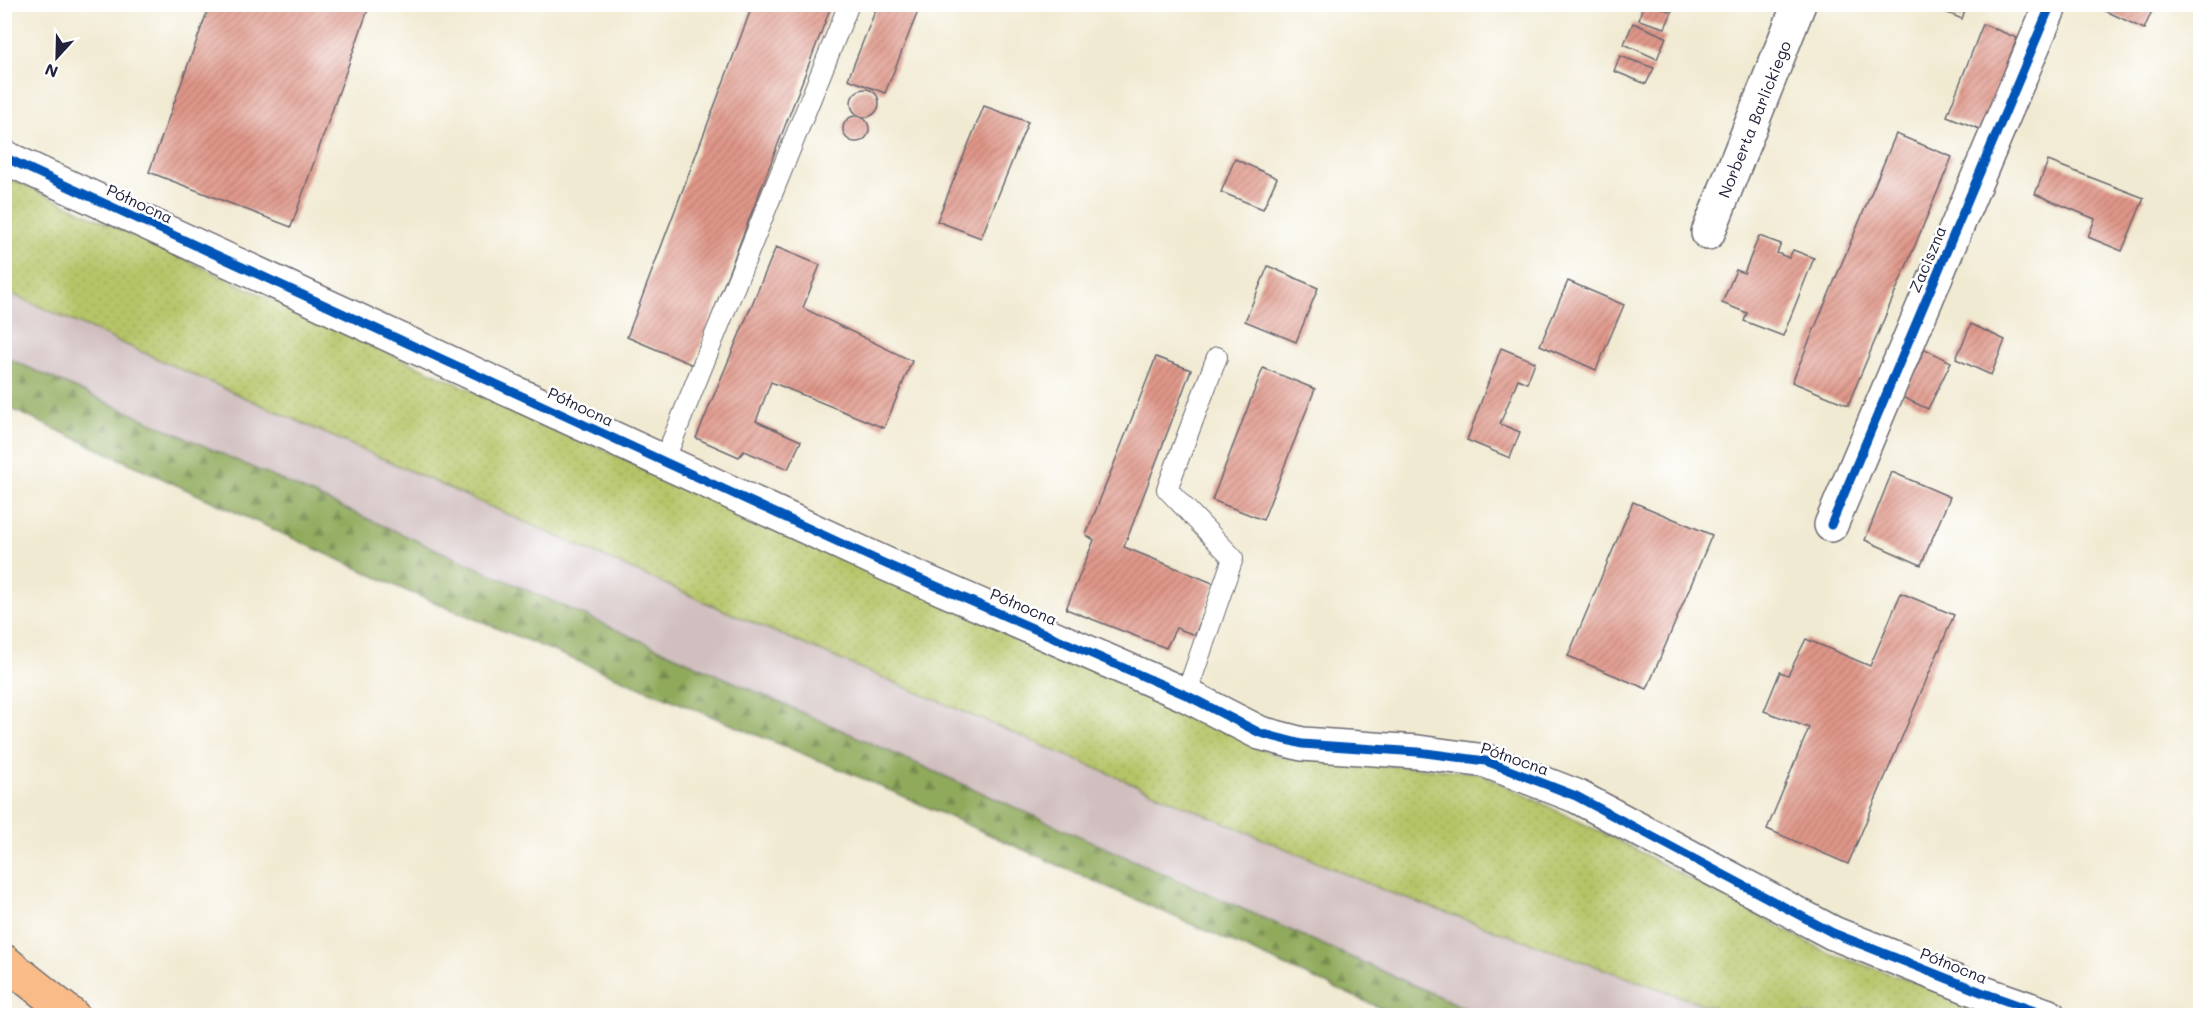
<svg xmlns="http://www.w3.org/2000/svg" width="2205" height="1020" font-family="Mali,sans-serif">
	<style>
		.railway { fill: #d1bfbf }
		.grass { fill: url(#grass-dots); stroke: #6c7351; stroke-width: 1.5 }
		.forest { fill: url(#forest-firs); stroke: #59664c; stroke-width: 1.5 }
		.building { fill: url(#building-hatch) }
		.lines { fill: none; stroke-linecap: round; stroke-linejoin: round }
		.service-casing { stroke: #6a6870; stroke-width: 22 }
		.minor-casing { stroke: #6a6870; stroke-width: 36 }
		.primary-casing { stroke: #6a6870; stroke-width: 36 }
		.service { stroke: #fff; stroke-width: 20 }
		.minor { stroke: #fff; stroke-width: 33 }
		.primary { stroke: #f9bc89; stroke-width: 33 }
		.cycleway-casing { stroke: #fff; stroke-width: 13 }
		.cycleway { stroke: #0057b8; stroke-width: 9 }
		.labels { text-anchor: middle; dominant-baseline: central; stroke-width: 5; stroke-linejoin: round; paint-order: stroke }
		.street-label { font-size: 16px; fill: #22223b; stroke: #fff }
	</style>
	<defs>
		<pattern id="grass-dots" width="8" height="8" patternUnits="userSpaceOnUse" patternTransform="scale(1.5)"><rect width="8" height="8" fill="#b6c467"/><path d="M2 2h.1M6 6h.1" fill="none" stroke="#9ca85a" stroke-width="1.8" stroke-linecap="round"/></pattern>
		<pattern id="forest-firs" width="22" height="20" patternUnits="userSpaceOnUse" patternTransform="scale(1.5)"><rect width="22" height="20" fill="#90aa5c"/><path d="M5 1l3.5 6h-7zM16 11l3.5 6h-7z" fill="#758a4d"/></pattern>
		<pattern id="building-hatch" width="6" height="6" patternUnits="userSpaceOnUse" patternTransform="scale(1.5)"><rect width="6" height="6" fill="#e09789"/><path d="M-1 1l2-2M0 6l6-6M5 7l2-2" fill="none" stroke="#b57b71"/></pattern>
	</defs>
	<rect width="100%" height="100%" fill="#fff"/>
	<filter id="ink" filterUnits="userSpaceOnUse"><feTurbulence type="fractalNoise" baseFrequency=".0167" numOctaves="2"/><feDisplacementMap in="SourceGraphic" scale="12" xChannelSelector="R" yChannelSelector="G"/><feConvolveMatrix kernelMatrix="1 2 1 2 8 2 1 2 1" color-interpolation-filters="sRGB"/></filter>
	<filter id="wash" filterUnits="userSpaceOnUse"><feTurbulence type="fractalNoise" baseFrequency=".008" numOctaves="4" result="noise"/><feDisplacementMap in="SourceGraphic" scale="24" xChannelSelector="R" yChannelSelector="G"/><feGaussianBlur stdDeviation="1.35" result="paint"/><feColorMatrix in="noise" values="0 0 0 0 0 0 0 0 0 0 0 0 0 0 0 0 0 1.4 0 .05"/><feComposite in="paint" operator="in"/></filter>
	<g filter="url(#wash)">
		<rect width="100%" height="100%" fill="#f1ead2"/>
		<path class="railway" d="M5,291l718,319 665,282 345,123h-252l-1476,-658z"/>
		<path class="grass" d="M5,176l328,152 776,348 170,80 201,17 149,73 197,106 185,63h-278l-345,-123 -665,-282 -718,-319z"/>
		<path class="forest" d="M5,357l1406,627 70,31h-85l-532,-236 -457,-188 -402,-185z"/>
		<g id="blocks">
			<g class="building">
				<path d="M210,4h160l-79,223 -142,-55z"/>
				<path d="M753,4h79l-139,361 -66,-28z"/>
				<path d="M878,4h43l-36,89 -37,-14z"/>
				<path d="M1643,4h8l21,8 -7,16 -26,-8z"/>
				<path d="M1926,4h41l-5,15z"/>
				<path d="M2091,4h64l-11,25z"/>
				<path d="M1633,23l33,14 -9,22 -33,-15z"/>
				<path d="M1983,24l34,14 -35,92 -35,-14z"/>
				<path d="M1620,56l34,12 -8,16 -32,-13z"/>
				<circle cx="865" cy="103" r="14"/>
				<path d="M984,106l44,16 -47,116 -44,-17z"/>
				<circle cx="856" cy="129" r="13"/>
				<path d="M1896,134l56,23 -104,248 -56,-23z"/>
				<path d="M1235,159l42,19 -14,31 -42,-17z"/>
				<path d="M2048,161l96,37 -22,53 -34,-14 7,-18 -60,-25z"/>
				<path d="M1759,236l22,8 -4,9 12,5 4,-8 21,8 -31,78 -39,-15 3,-8 -25,-10 14,-33 8,3z"/>
				<path d="M776,247l44,18 -17,43 109,53 -28,67 -113,-46 -15,39 45,20 -13,28 -44,-18 -5,6 -43,-19z"/>
				<path d="M1268,266l50,22 -22,54 -51,-21z"/>
				<path d="M1568,281l56,24 -28,65 -56,-25z"/>
				<path d="M1971,324l34,16 -14,35 -35,-16z"/>
				<path d="M1501,348l34,14 -8,21 -9,-4 -18,45 20,8 -10,26 -43,-18z"/>
				<path d="M1925,349l26,13 -23,47 -26,-12z"/>
				<path d="M1156,357l35,13 -67,177 91,37 -20,51 -19,-7 -10,20 -100,-39 28,-69 -8,-5z"/>
				<path d="M1263,368l52,21 -52,131 -51,-20z"/>
				<path d="M1892,472l58,25 -29,68 -56,-25z"/>
				<path d="M1633,502l79,33 -65,154 -79,-33z"/>
				<path d="M1901,593l53,22 -106,249 -81,-35 42,-101 -45,-17 16,-39 8,3 18,-36 64,27z"/>
			</g>
		</g>
	</g>
	<g filter="url(#ink)">
		<use href="#blocks" fill-opacity="0" stroke="#6a6870" stroke-width="1.5"/>
		<g class="lines">
			<defs>
				<g id="service">
					<path d="M664,461l185,-457"/>
					<path d="M1186,695l47,-137 -66,-69 50,-132"/>
				</g>
				<g id="minor">
					<path d="M4,157l884,408 298,130 74,38 42,11 116,8 68,9 90,35 257,137 148,59 68,24"/>
					<path d="M1708,233l91,-229"/>
					<path d="M1831,525l220,-521"/>
				</g>
				<path id="primary" d="M4,961l69,55"/>
			</defs>
			<use href="#service" class="service-casing"/>
			<use href="#minor" class="minor-casing"/>
			<use href="#primary" class="primary-casing"/>
			<use href="#service" class="service"/>
			<use href="#minor" class="minor"/>
			<use href="#primary" class="primary"/>
			<defs>
				<g id="cycleway">
					<path d="M4,157l884,408 298,130 74,38 42,11 116,8 68,9 90,35 257,137 148,59 68,24"/>
					<path d="M1831,525l220,-521"/>
				</g>
			</defs>
			<use href="#cycleway" class="cycleway-casing"/>
			<use href="#cycleway" class="cycleway"/>
		</g>
	</g>
	<g class="labels">
		<g class="street-label">
			<text transform="translate(1754 119) rotate(-68)">Norberta Barlickiego</text>
			<text transform="translate(140 203) rotate(25)">Północna</text>
			<text transform="translate(1927 259) rotate(-67)">Zaciszna</text>
			<text transform="translate(581 406) rotate(25)">Północna</text>
			<text transform="translate(1024 606) rotate(23)">Północna</text>
			<text transform="translate(1515 758) rotate(19)">Północna</text>
			<text transform="translate(1954 965) rotate(22)">Północna</text>
		</g>
	</g>
	<rect width="2205" height="1020" fill="none" stroke="#fff" stroke-width="24"/>
	<g transform="translate(57 57) rotate(202)" stroke="#ffffff" stroke-width="4.5" paint-order="stroke">
	<path d="M0-4.5L10 22L0 15L-10 22Z" fill="#22223b"/>
	<text y="-9" font-size="16" font-weight="bold" text-anchor="middle" fill="#22223b">N</text>
	</g>
</svg>
